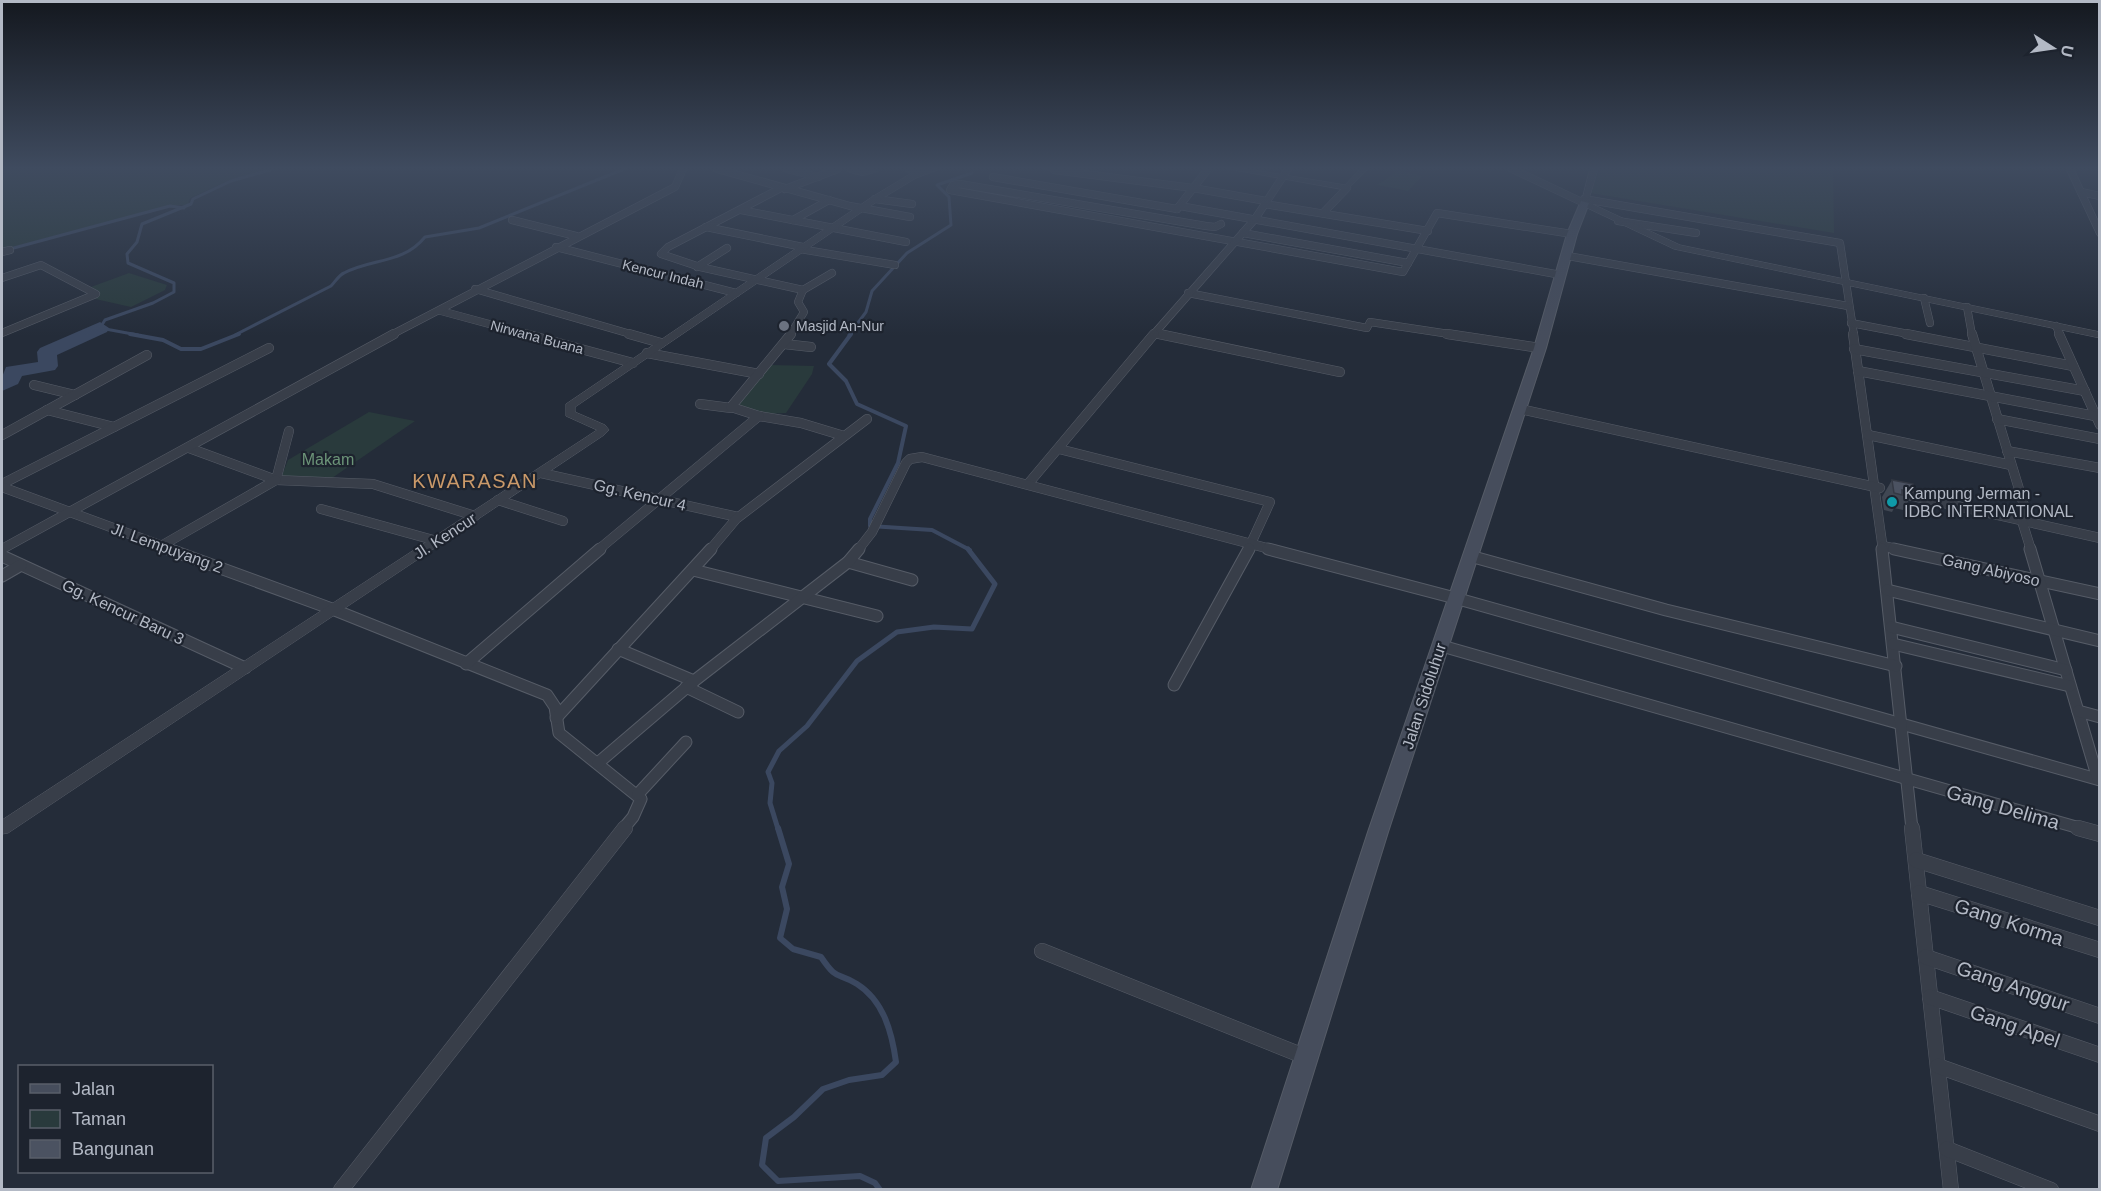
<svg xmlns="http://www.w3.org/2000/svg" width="2101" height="1191" font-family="Helvetica,sans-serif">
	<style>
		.green { fill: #293a3c }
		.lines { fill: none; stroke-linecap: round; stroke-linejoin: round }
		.stream-far3 { stroke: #3b4860; stroke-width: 3 }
		.stream-far2 { stroke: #3b4860; stroke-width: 4 }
		.stream-far1 { stroke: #3b4860; stroke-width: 5 }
		.stream { stroke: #3b4860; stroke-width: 6 }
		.river { fill: #3b4860; fill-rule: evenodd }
		.minor-far3-casing { stroke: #565c67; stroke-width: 8 }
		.minor-far2-casing { stroke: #565c67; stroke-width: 10 }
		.minor-far1-casing { stroke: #565c67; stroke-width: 13 }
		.minor-casing { stroke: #565c67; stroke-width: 16 }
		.tertiary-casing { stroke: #565c67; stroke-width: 1 }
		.secondary-casing { stroke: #565c67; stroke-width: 2 }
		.minor-far3 { stroke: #383e49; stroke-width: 7 }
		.minor-far2 { stroke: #383e49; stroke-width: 9 }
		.minor-far1 { stroke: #383e49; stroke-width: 11 }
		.minor { stroke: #383e49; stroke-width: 15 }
		.tertiary { fill: #383e49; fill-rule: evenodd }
		.secondary { fill: #464d5c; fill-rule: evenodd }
		.wall { fill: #404753 }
		.building { fill: #4b5261; stroke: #343944; stroke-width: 1.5 }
		.worship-dot { fill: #6b7280; stroke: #1d232e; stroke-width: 2 }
		.culture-dot { fill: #0f9aa8; stroke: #1d232e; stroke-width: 2 }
		.labels { text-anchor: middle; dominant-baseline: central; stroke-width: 4.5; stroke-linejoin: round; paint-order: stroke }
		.far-street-label { font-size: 14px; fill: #b3b9c5; stroke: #1d232e }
		.far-poi-label { font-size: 14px; fill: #b3b9c5; stroke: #1d232e; text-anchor: start }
		.park-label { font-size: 16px; fill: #6c9478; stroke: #1d232e }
		.poi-label { font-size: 16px; fill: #b3b9c5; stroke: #1d232e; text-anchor: start }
		.street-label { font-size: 16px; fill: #b3b9c5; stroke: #1d232e }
		.quarter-label { font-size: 20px; letter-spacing: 1.5px; fill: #ca9969; stroke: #1d232e }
		.near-street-label { font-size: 20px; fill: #b3b9c5; stroke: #1d232e }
	</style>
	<rect width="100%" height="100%" fill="#242c39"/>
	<g class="green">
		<path d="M2,169h266l-39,11 -39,18 -2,7h-16l-170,45z"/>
		<path d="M1600,169h233l1,64 -244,-40z"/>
		<path d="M1399,170l23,6 -14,15 -31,-6z"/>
		<path d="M129,273l38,12 -2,5 -34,17 -40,-9 8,-6 -8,-5z"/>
		<path d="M771,365l43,1 -2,8 -26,39 -21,1 -30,-7z"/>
		<path d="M369,412l46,9 -83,57h-51l7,-18z"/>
	</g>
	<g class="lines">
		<g class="stream-far3">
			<path d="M10,249l160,-43 14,2"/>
			<path d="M138,335l-38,-7 5,-8 48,-17 21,-11v-9l-46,-20 -1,-9 10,-12 5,-18 49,-20 2,-5 38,-18 42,-12"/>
			<path d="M235,335l96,-49c4,-4 8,-11 13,-13 29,-15 59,-9 81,-36l54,-9 145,-59"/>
			<path d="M849,335l17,-23 6,-21 35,-38 44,-28 -2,-28 -12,-12 35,-12"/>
		</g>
		<g class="stream-far2">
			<path d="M130,334l33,6 18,9h20l38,-15"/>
			<path d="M851,334l-22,30 17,17 11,23 49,22 -8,37 -28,56v7l62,4 38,20"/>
		</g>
		<path class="stream-far1" d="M778,829l-8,-26 2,-20 -4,-11 11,-21 28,-25 50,-65 40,-29 37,-5 38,2 23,-45 -27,-35"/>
		<path class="stream" d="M778,828l11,36 -7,23 5,22 -7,29 13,11 28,8c17,25 15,14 36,27 27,17 35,49 39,78l-14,13 -33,5 -26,9 -29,28 -28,21 -4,27 16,16 82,-5 15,7 5,7"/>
		<path class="river" d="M100,322l9,6 -2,4 -50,23 1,11 -3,4 -33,6 -4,8 -16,7v-14l4,-10 32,-5 -1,-10 3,-4z"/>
		<defs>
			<g id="minor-far3">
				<path d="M717,169l133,37 60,11"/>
				<path d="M787,169l31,8"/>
				<path d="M851,169l12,3 11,-3"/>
				<path d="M909,169l12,3"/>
				<path d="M1512,169l72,34"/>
				<path d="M2070,169l30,64"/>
				<path d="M1054,170l139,18 73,13"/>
				<path d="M993,177l184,32"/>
				<path d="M781,188l-113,59 -7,7 39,13 103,23 29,-17"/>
				<path d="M785,189l53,-20"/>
				<path d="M2081,192l19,4"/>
				<path d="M875,199l37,5"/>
				<path d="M1584,199l256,44 14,92"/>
				<path d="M1265,204l163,27"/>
				<path d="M1180,206l381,69"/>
				<path d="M1177,209l31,-40"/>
				<path d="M741,210l165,32"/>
				<path d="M1323,213l24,-25"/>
				<path d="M512,220l64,16"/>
				<path d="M793,220l36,-20"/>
				<path d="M1618,221l78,12"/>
				<path d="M1221,224l-6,3 -9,-1 -246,-42 -7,1 -3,5 453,82 34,-59 135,21"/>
				<path d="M706,227l97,20"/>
				<path d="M1243,233l165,30"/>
				<path d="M556,247l180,46"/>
				<path d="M800,249l95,16"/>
				<path d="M2,252l8,-2"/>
				<path d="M1568,256l280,50"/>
				<path d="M697,267l30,-19"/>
				<path d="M2,278l39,-13 55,29 -94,39"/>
				<path d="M475,289l159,46"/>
				<path d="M1188,293l179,35 3,-6 86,13"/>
				<path d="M1924,298l6,25"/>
				<path d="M1967,307l5,28"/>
				<path d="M441,311l89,24"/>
				<path d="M1851,323l63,12"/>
				<path d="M2056,326l4,9"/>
				<path d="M1156,333l10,2"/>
				<path d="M391,335l284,-148 8,-18"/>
				<path d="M790,335l14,-23 -6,-10 5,-12"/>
				<path d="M1153,335l102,-116 33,-50"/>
			</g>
			<g id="minor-far2">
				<path d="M525,334l108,29"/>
				<path d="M629,334l32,9"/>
				<path d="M1159,334l181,38"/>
				<path d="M1447,334l93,14"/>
				<path d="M1853,334l30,216"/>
				<path d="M1906,334l167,32"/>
				<path d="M1972,334l57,188"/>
				<path d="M2059,334l41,91"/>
				<path d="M784,344l27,3"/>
				<path d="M1854,349l231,42"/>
				<path d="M647,353l112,21"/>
				<path d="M1858,371l237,45"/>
				<path d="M34,385l41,10"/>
				<path d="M700,404l31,4"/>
				<path d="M1520,409l360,79"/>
				<path d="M47,410l67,17"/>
				<path d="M759,416l42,7 43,13"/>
				<path d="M1997,419l103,20"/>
				<path d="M2,435l145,-80"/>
				<path d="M1868,435l143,30"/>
				<path d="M189,448l87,32 97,4 102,32"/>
				<path d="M1059,449l211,53 -22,48"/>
				<path d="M2007,451l93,17"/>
				<path d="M541,473l197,44"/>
				<path d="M276,480l13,-49"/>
				<path d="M2,484l267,-136"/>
				<path d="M1028,484l126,-150"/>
				<path d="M2,487l171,63"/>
				<path d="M1899,493l201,45"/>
				<path d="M498,500l65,21"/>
				<path d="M321,509l116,32"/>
				<path d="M2022,521l9,29"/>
				<path d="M161,546l115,-66"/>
				<path d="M1883,546l18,4"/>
				<path d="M2,549l392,-215"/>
				<path d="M598,550l161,-134 -28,-9 60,-73"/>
				<path d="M710,550l26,-31 131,-100"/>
				<path d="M858,550l14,-18 34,-69 4,-4 12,-2 352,93"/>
			</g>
			<g id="minor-far1">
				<path d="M168,549l164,60 215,86 8,12 4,26 82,66 -8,18 -10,12"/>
				<path d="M1268,549l187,49 645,182"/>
				<path d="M1882,549l30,280"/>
				<path d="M1894,549l206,45"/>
				<path d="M2030,549l68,230"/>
				<path d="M2,556l243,112"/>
				<path d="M1470,556l196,54 230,56"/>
				<path d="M848,562l64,18"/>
				<path d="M693,570l184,46"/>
				<path d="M2,576l19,-11"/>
				<path d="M1887,590l213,51"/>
				<path d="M1891,627l175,43"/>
				<path d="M1893,644l177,42"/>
				<path d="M1442,646l641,183"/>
				<path d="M618,649l76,32"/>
				<path d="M466,664l134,-115"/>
				<path d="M1174,685l75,-136"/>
				<path d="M686,687l52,25"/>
				<path d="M2078,711l22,6"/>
				<path d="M556,718l155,-169"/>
				<path d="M598,763l96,-82 154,-119 11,-13"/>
				<path d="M638,794l48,-52"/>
			</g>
			<g id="minor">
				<path d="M1912,828l39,362"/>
				<path d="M2078,828l22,6"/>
				<path d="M1916,860l184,58"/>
				<path d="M1919,893l181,57"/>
				<path d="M1042,951l264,106"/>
				<path d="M1926,957l174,59"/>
				<path d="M1930,997l170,58"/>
				<path d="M1938,1066l162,58"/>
				<path d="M1947,1149l104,41"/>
				<path d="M341,1190l284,-362"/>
			</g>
			<g id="tertiary">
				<path d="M928,169h12l-24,9 -38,23 -303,206v5l30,13 4,5 -5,5 -596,398 -6,1v-14l595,-390 -31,-14v-12l306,-207 38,-23z"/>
				<path d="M1044,169h15l-4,2z"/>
				<path d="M1229,169h19l97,16 15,-16h8l-21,21z"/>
				<path d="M1590,169h8l-10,33 92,43 420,87v6l-426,-89 -93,-44z"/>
			</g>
			<path id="secondary" d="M1581,201l8,2 -12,31 -31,114 -158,484 -111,358h-26l117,-358 166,-484 33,-114z"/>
		</defs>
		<use href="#minor-far3" class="minor-far3-casing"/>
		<use href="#minor-far2" class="minor-far2-casing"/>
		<use href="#minor-far1" class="minor-far1-casing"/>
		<use href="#minor" class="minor-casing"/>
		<use href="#tertiary" class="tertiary-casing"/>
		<use href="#secondary" class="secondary-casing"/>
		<use href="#minor-far3" class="minor-far3"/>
		<use href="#minor-far2" class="minor-far2"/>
		<use href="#minor-far1" class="minor-far1"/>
		<use href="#minor" class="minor"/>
		<use href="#tertiary" class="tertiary"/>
		<use href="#secondary" class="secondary"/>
	</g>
	<path class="wall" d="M1892,480l21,13 -10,17 -9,-2 -2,4 -8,-2 -2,-13z"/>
	<path class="building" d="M1892,480l21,4v9l-11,-3v5l-8,-2z"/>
	<linearGradient id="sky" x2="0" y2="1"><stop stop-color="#14181f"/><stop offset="0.5" stop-color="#3f4b5f"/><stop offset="1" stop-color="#3f4b5f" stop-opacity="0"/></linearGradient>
	<rect width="2101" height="336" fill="url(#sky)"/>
	<circle class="worship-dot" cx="784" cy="326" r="6"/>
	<circle class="culture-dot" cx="1892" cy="502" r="6"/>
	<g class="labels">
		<g class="far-street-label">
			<text transform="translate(663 274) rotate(14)">Kencur Indah</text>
			<text transform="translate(537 337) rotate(15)">Nirwana Buana</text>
		</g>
		<g class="far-poi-label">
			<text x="796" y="326">Masjid An-Nur</text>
		</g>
		<g class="park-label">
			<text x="328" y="459">Makam</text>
		</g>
		<g class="poi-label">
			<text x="1904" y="493">Kampung Jerman -<tspan x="1904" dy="18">IDBC INTERNATIONAL</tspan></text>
		</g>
		<g class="street-label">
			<text transform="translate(640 495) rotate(13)">Gg. Kencur 4</text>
			<text transform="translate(445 536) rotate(-33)">Jl. Kencur</text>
			<text transform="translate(167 548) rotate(20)">Jl. Lempuyang 2</text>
			<text transform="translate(1991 570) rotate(13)">Gang Abiyoso</text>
			<text transform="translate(123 612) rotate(25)">Gg. Kencur Baru 3</text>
			<text transform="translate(1424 696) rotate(-72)">Jalan Sidoluhur</text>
		</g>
		<g class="quarter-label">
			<text x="475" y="481">KWARASAN</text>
		</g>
		<g class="near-street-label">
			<text transform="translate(2003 807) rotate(16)">Gang Delima</text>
			<text transform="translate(2009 922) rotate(18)">Gang Korma</text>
			<text transform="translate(2013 986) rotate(19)">Gang Anggur</text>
			<text transform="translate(2015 1026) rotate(19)">Gang Apel</text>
		</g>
	</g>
	<rect width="2101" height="1191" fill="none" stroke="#b3b9c5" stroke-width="6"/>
	<rect x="18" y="1065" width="195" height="108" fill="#1d232e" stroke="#595f6a" stroke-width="1.5"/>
	<rect x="30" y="1084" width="30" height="9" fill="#464d5c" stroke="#595f6a" stroke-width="1.5"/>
	<text x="72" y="1095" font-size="18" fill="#b3b9c5">Jalan</text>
	<rect x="30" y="1110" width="30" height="18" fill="#293a3c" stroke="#595f6a" stroke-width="1.5"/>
	<text x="72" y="1125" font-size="18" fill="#b3b9c5">Taman</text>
	<rect x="30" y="1140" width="30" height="18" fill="#4b5261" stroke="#595f6a" stroke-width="1.5"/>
	<text x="72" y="1155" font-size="18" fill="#b3b9c5">Bangunan</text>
	<g transform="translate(2053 48) rotate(102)" stroke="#1d232e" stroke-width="4.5" paint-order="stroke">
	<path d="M0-4.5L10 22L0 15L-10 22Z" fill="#b3b9c5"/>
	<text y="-9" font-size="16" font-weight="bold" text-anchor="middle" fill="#b3b9c5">U</text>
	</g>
</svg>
